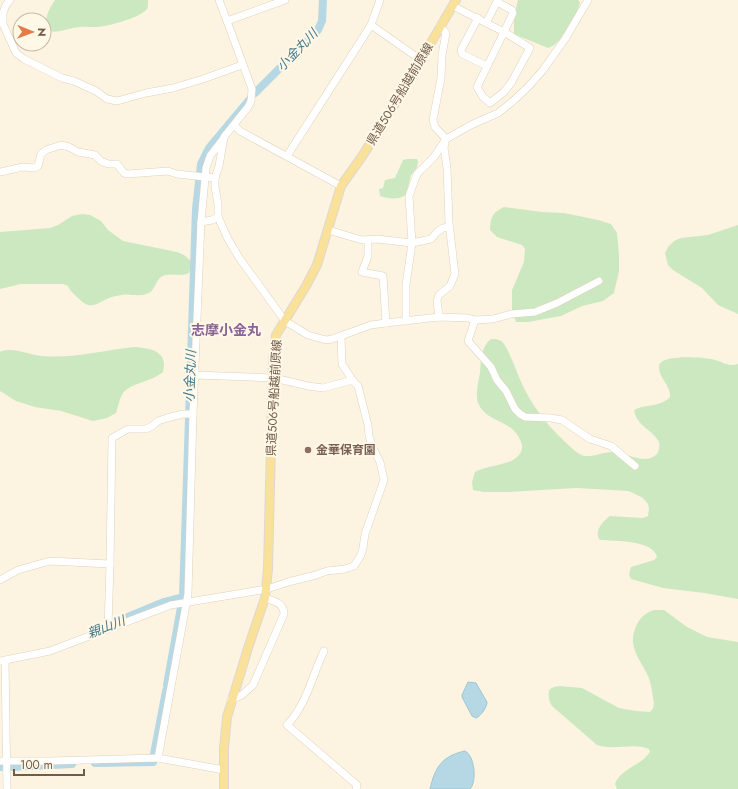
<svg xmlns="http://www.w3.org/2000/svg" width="738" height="789" font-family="Jost,'Noto Sans JP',sans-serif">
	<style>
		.green { fill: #cce8c0 }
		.water { fill: #b6d8e4; stroke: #9cc7d6 }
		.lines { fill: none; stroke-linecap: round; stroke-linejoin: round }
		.river { stroke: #b6d8e4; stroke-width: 8 }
		.minor-casing { stroke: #dfd1bd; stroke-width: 8 }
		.major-casing { stroke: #ddd8d3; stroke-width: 10 }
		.minor { stroke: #fff; stroke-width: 7 }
		.major { stroke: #fae19a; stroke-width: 8 }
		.education-dot { fill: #8d6e63; stroke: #fff8e7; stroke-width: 1.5 }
		.labels { text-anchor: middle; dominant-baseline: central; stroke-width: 4; stroke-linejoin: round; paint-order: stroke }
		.street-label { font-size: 12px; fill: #725c48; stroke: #fff8e7 }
		.education-label { font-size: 12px; font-weight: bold; fill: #785e54; stroke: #fff8e7; text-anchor: start }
		.water-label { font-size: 13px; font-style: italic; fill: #45788c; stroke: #fff8e7 }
		.quarter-label { font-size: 14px; font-weight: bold; fill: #8a6496; stroke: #fff8e7 }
	</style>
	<rect width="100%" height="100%" fill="#fcf4e1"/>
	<g class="green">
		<path d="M55,0h93c0,3 0,7 -1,9 -7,9 -39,17 -49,18 -9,0 -17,-1 -25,1 -10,2 -18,6 -27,2 -1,-13 2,-20 9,-30z"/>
		<path d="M518,0h60l2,2c-2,12 -19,43 -32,46l-34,-14v-18z"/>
		<path d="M407,159h10l1,2 -1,7 -6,7 -5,20c-8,5 -17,4 -26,1l-1,-7 4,-1 2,-8 10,-2 8,-18z"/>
		<path d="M504,207l38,5 22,1 34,7 13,4 6,9 2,22v16l-5,22 -11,8 -21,5 -21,10 -33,6h-12l-4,-10v-22l12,-28 1,-13 -3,-4 -25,-8 -7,-7c1,-14 2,-17 14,-23z"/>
		<path d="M82,214l8,1 11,6 7,9 15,11 54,11 7,3 8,7 -3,11c-8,4 -16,0 -24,2 -9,2 -9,14 -16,18 -7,3 -10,2 -18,2 -5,-1 -10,0 -15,1 -17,3 -22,18 -38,2 -4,-4 -8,-7 -10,-12l-5,-2h-42l-21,5v-57l50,-4 8,-3 14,-9z"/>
		<path d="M738,225v89l-20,-9 -16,-17 -29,-18 -5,-5 -3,-12 3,-6 6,-6 7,-3 27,-3z"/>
		<path d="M491,339c5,0 10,0 13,5 8,12 12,28 19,42 9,19 22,36 37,51 8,7 15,16 24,19 11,1 20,-5 31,-4 13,1 30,14 42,2 2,-3 3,-8 2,-12 -7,-13 -21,-15 -25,-31 6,-7 26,-3 36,-14 1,-12 -12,-19 -11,-31 1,-12 43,-9 52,-7 9,1 18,9 27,5v235l-34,-6 -41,-5 -32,-9 -2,-5 2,-7 23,-7 3,-3c-3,-17 -43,-16 -57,-17 -7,-8 3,-19 10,-24l33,2 5,-2 1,-7 -1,-5 -5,-6 -14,-7 -53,-3 -69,4h-23l-11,-2 -1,-8 3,-10c12,-6 26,-6 38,-12 5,-3 10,-8 9,-15 -7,-25 -31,-21 -42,-38 -6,-10 -2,-23 0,-34 1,-11 1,-27 11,-34z"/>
		<path d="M134,347c16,1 35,4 29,25 -11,10 -35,11 -41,23 -3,5 -4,12 -6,18l-9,5 -14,3 -32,-10 -26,-4 -19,-6 -16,-10v-39c12,-6 29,3 42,4 30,3 62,-6 92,-9z"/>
		<path d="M654,610h10l23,17 20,10 31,5v147h-121l-2,-5c6,-16 26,-18 35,-32l-1,-3c-16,-7 -34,2 -52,-4l-45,-39c-3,-5 -5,-11 -2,-17l4,-2 6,-1 22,2 37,20 17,3 14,1c5,-4 4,-9 3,-14 -1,-8 -2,-15 -5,-22 -5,-11 -14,-22 -15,-34 -1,-9 5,-24 13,-28 2,-2 5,-3 8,-4z"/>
	</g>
	<g class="water">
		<path d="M468,682l8,1 11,19c0,5 -6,14 -11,16l-4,-2 -10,-19v-2z"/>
		<path d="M465,751c10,5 12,31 5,38h-40c5,-22 12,-33 35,-38z"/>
	</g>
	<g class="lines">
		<g class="river">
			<path d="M255,93l63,-63 4,-9 1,-21"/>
			<path d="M106,626l58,-24 19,-5 13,-388 5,-45 8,-16 41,-49"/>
			<path d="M167,685l14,-78"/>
			<path d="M154,754l12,-63"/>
			<path d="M95,763l58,-1"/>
			<path d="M0,767h1"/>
			<path d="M11,767l61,-3"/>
		</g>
		<defs>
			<g id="minor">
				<path d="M10,0l-4,5 -3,8v11l13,29 8,6 38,19 12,3 22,10 11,8 10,2 29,-8 27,-5 30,-9 39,-14"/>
				<path d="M219,0l8,21"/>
				<path d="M285,0l-58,21 25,68 -1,12 -3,6 -24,30 -5,29 -4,12v8l3,19v12l10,22 12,20 45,62 23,14 18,5 6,-1 39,-14 15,-2 53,-6 29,1 7,2 18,-1 18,-5 24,-2 22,-9 42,-22"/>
				<path d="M453,6l51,26 9,-19 -1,-3 -15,-8"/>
				<path d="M478,18l-17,32 1,4 25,12"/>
				<path d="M486,23l12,-23"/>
				<path d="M371,25l50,35"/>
				<path d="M440,26l6,7 -4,22 -1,23 -8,42 2,7 11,12"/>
				<path d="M504,32l26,16 -19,35 -7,9 -14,11 -7,-6 -6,-10z"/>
				<path d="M234,125l6,6 101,55"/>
				<path d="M287,156l84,-131 9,-25"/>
				<path d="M0,172l23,-5 11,1 4,-2 3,-12 5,-4 15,-5 8,2 9,5 17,3 6,6 7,3h9l7,9 4,1 40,-3 9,3 38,4"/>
				<path d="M201,222l5,-54 4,-12 14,-18"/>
				<path d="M328,230l34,10 15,-1 35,4 19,-4 6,-7 6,-4 6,-1"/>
				<path d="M368,241v15l-6,16 21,4 3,47"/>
				<path d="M439,317l-2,-17 2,-5 11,-9 5,-12 -6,-51 -2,-55 -3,-21 1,-4"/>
				<path d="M475,320l-7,21 23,26 6,13 9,11 9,18 5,5 5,3 26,1 11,2 28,19 21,7 24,20"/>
				<path d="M406,321v-36l6,-42 -3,-47 8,-22 17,-17 12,-18 25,-14 27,-12 14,-11 16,-15 15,-17 22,-31 23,-39"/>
				<path d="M195,375l79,3 34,8 15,2 26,-7h4"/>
				<path d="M0,580l18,-10 32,-9 60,3 2,-126 16,-9h18l6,-3 6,-5 9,-3 16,-4h10"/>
				<path d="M108,628l2,-64"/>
				<path d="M324,651c-12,25 -17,53 -37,74l70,60 -1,4"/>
				<path d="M5,660l2,129"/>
				<path d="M0,661l50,-10 121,-46 96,-16 21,-7 28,-7 11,-4 18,-2 9,-3 7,-11 2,-7 2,-14 19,-54 -4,-18 -7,-14 -4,-12 -1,-11 -10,-39 -5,-5 -11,-17 -1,-27"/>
				<path d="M231,700l11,-5 11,-10 31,-71c0,-11 -10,-13 -19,-16"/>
				<path d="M158,758l30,-164 5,-180 8,-192 11,-2 6,-3"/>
				<path d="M0,761h50l108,-3 66,12"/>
			</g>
			<path id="major" d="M224,789v-41l3,-31 22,-72 16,-47 3,-29 5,-207 3,-27 30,-49 11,-21 24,-79 22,-31 39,-63 54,-92"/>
		</defs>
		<use href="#minor" class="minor-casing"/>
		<use href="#major" class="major-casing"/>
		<use href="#minor" class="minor"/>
		<use href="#major" class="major"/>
	</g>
	<circle class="education-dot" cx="308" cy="450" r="4"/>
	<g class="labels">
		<g class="street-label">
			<text transform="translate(400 94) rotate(-59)">県道506号船越前原線</text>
			<text transform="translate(274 398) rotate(-87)">県道506号船越前原線</text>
		</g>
		<g class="education-label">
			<text x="316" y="450">金華保育園</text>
		</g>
		<g class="water-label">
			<text transform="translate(297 50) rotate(-46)">小金丸川</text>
			<text transform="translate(190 376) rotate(-88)">小金丸川</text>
			<text transform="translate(106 627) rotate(-21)">親山川</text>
		</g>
		<g class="quarter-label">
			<text x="226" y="330">志摩小金丸</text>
		</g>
	</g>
	<g transform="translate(32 32) rotate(91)"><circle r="19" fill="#fff8e7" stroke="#c7baa7"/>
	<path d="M0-3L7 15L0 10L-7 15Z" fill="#e47c47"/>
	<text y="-6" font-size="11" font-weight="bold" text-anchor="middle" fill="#725c48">N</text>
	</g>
	<path d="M14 769v6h70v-6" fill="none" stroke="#725c48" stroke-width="2"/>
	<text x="20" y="769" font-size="12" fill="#725c48" stroke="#fff8e7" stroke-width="3" paint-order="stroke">100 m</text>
</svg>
